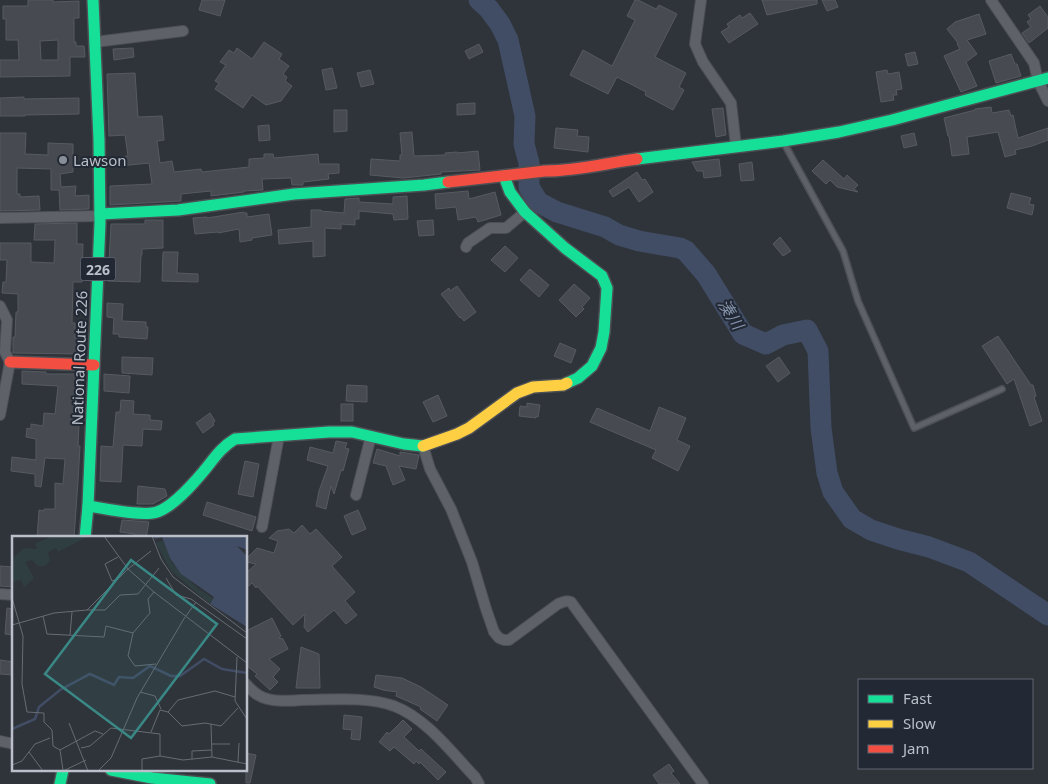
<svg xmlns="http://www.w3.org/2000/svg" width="1048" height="784" font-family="'Noto Sans','Noto Sans JP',sans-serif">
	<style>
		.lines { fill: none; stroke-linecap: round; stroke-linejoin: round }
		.river { stroke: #414d64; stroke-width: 21 }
		.building { fill: #474a50; stroke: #575a61; fill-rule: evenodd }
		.lane-casing { stroke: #4c4f54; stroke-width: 8 }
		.street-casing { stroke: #4c4f54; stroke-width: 12 }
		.fast-casing { stroke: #4c4f54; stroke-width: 14 }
		.slow-casing { stroke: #4c4f54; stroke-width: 14 }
		.jam-casing { stroke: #4c4f54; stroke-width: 14 }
		.lane { stroke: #5e6168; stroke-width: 5 }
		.street { stroke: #5e6168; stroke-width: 10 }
		.fast { stroke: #16e098; stroke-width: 11 }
		.slow { stroke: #ffcf43; stroke-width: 11 }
		.jam { stroke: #f24e42; stroke-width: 11 }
		.poi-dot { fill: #898e97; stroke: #222934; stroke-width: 2 }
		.labels { text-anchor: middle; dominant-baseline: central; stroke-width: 4; stroke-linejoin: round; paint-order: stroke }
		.shield { fill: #222934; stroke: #8c929c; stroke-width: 1 }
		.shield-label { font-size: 14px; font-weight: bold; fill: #babfc9 }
		.poi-label { font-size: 15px; fill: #babfc9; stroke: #222934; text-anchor: start }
		.street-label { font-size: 15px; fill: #babfc9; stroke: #222934 }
		.water-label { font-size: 16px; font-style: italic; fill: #8694ad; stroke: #222934 }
		.inset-river { fill: none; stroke: #414d64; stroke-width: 2.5 }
		.inset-road { fill: none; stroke: #676b73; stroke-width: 1 }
		.view { fill: #3a8885; fill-opacity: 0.15; stroke: #3a8885; stroke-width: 2.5 }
		.inset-edge { fill: none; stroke: #babfc9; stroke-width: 2.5 }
	</style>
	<rect width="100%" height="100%" fill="#2f333a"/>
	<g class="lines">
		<path class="river" d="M479,0l10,9 11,15 8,16 17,76 -1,28 5,19v24l9,15 19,10 48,15 14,8 20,6 41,7 6,3 20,23 37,60 23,10 17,-9 24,-5 11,21 3,77 6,45 6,19 19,27 19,11 27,9 31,8 40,15 79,53"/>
	</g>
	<g class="building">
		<path d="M28,0h25v2l26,-1v17h-5v24h2v4h8l1,11h-15v19l-70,1v-17h19l-1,-20h-12v-21h-3v-13h25zM58,40v20h-17l-1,-19z"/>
		<path d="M202,0h23l-5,16 -21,-6z"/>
		<path d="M635,0h3l18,9 3,-4 18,9 -22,43 31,16 -7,14 5,3 -11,20 -28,-15 1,-3 -29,-15 -9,17 -38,-19 13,-25 29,16 23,-46 -8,-4z"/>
		<path d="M762,0h55v4l-50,11z"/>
		<path d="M822,0h13l3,7 -11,4z"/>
		<path d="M1040,6l8,11v11l-19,15 -7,-10 9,-6 -4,-5 4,-3 -3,-4z"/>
		<path d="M750,13l8,11 -29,19 -8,-11 8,-5 -2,-3 13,-9 2,3z"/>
		<path d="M979,14l7,20 -19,6 10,14 -11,8 11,24 -16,6 -17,-36 16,-7 -3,-5 1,-1 -11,-14 8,-7z"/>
		<path d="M264,42l18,12 -3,5 10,7 -6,8 4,3 -2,4 7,5 -11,15 -15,4 -14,-10 -9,13 -28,-19 4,-6 -4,-2 11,-16 -6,-3 9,-12 5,3 3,-5 15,11z"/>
		<path d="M479,44l4,8 -14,7 -4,-8z"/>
		<path d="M133,48l1,9 -20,3 -1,-11z"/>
		<path d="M915,52l3,12 -10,2 -3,-12z"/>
		<path d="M1011,54l4,10h2l4,12 -25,7 -7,-22z"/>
		<path d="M332,68l5,20 -11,2 -4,-20z"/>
		<path d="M370,70l4,14 -13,3 -4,-14z"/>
		<path d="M887,70l1,4 11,-2 3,17 -6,1 1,5h-4l1,5 -13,2 -5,-30z"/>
		<path d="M135,73l3,44 24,-1 2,24 -7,1 3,22 12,-2 2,11 27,-3 1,3 47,-5v-8l15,-1v-4h9l1,4 44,-4 1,10h20v9l-11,1 1,5 -26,3v3h-11l-1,-7 -29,1 1,11 -19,1v1l-33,4v-5l-30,3v7l-71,4v-19l42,-2 -3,-21 -29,3 -1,-9 9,-1 -3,-21 -16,1 -2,-62z"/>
		<path d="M24,97v2l55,-1v16l-54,1v1h-25v-18z"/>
		<path d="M475,103v11l-18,1v-11z"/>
		<path d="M991,107l1,6 17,-3 2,6 2,-1 5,23 30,-10v12l-16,6 -17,4 1,4 -11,3 -7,-25 -31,5 2,17 -17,2 -3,-20h-1l-4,-18 31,-8v-1z"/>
		<path d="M723,108l3,27 -10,2 -4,-28z"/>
		<path d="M334,110h13v21l-13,1z"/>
		<path d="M269,125l1,15 -11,1 -1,-15z"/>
		<path d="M556,128l22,2 -1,6 12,1 -1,15 -34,-4z"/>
		<path d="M412,132l2,24 31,-1v-2l12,-1v1l21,-2 2,19 -39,2v2l-38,4 -33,-3 1,-16 29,2v-6h2l-2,-22z"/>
		<path d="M0,133h26l-1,21 23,1v-12l25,1v28l-13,2 1,13 15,-1 -1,10 14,-1v14l-29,1 -1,-20h-8v-21l-34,-1v26h3v3l19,-1 1,14 -40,1z"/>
		<path d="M914,133l3,12 -13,3 -3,-12z"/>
		<path d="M719,159l2,17 -17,2 -1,-7h-6l-5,-9z"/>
		<path d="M823,160l21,19 3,-4 11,10 -4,4 4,3 -21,-5 -7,-7 -4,4 -14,-13z"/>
		<path d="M752,162l2,18 -13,1 -2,-17z"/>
		<path d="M637,172l5,8 3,-1 8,13 -14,10 -10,-15 -16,10 -4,-6z"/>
		<path d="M468,191l1,8 26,-7 6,23 -23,7 -2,-5 -18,3 -2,-13 -20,2 -1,-15z"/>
		<path d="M1011,193l20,5 -2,6 5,1 -2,10 -25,-7z"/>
		<path d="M407,196l1,23 -14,1 -1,-6 -34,-3v8h-4v6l-14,-1v5l-16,-1v28l-12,1v-16l-34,3 -1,-14 33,-3v-17h10v1l23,2 1,-14 14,-1v4l34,2v-7z"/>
		<path d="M244,212v1h3v4l22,-3 3,21 -20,3v2l-12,2 -1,-13 -21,4v-1l-23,2 -2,-16 14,-1v1z"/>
		<path d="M145,220h18v28l-21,1v6h-1l-1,27 -32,-1 3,-57h34z"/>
		<path d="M433,220l1,15 -15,1 -2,-15z"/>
		<path d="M77,223v21h6l-1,38h-9l-1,41h3v15l8,1v15l-70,-1v-16h2l1,-25h2v-18l-16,-1 1,-11h3l1,-22h-7v-17h31v19l23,1 1,-23h-21l1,-16z"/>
		<path d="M780,237l11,14 -8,5 -10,-12z"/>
		<path d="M505,246l13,12 -13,14 -14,-12z"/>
		<path d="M163,252h15l-1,21 21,1v8l-36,-1z"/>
		<path d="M530,269l19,16 -10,12 -19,-17z"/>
		<path d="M574,284l16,14 -8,9 2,2 -8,8 -17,-17z"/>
		<path d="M457,286l19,26 -12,9 -3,-4 -1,1 -19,-24 8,-6 1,3z"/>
		<path d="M107,303l16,1 -1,17 24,1v5h2l-1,12 -28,-2v-3h-6l1,-16 -7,-1z"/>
		<path d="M998,336l33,49h2l3,11 -2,1 8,24 -12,5 -16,-47 -7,5 -25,-38z"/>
		<path d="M560,343l16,7 -5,13 -17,-7z"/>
		<path d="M122,357l31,1 -1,17 -30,-2z"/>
		<path d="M779,357l11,16 -12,9 -12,-16z"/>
		<path d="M22,371l24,1v2h35v19h1l-2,31h-1l-1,22h2l-2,35 -4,57h-37l2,-28 5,1v-2h11v-26l8,1 2,-25 -20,-1 -4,29 -6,-1v-12l-24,-3 1,-14 24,3v-21l-10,-2 1,-9 4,1v-5l12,2 1,-13 11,1 3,-28 -36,-2z"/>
		<path d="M104,374l26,2 -1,17 -25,-2z"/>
		<path d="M347,385l20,1v16l-21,-1z"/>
		<path d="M438,395l9,21 -14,6 -10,-20z"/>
		<path d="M121,400l13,1 -1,13 17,1v5l12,1 -1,9 -18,-1 -1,17 -19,-1 -2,37 -21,-1 1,-35 12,1 3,-35h4z"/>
		<path d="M527,403l13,2 -2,12 -2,-1v2l-17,-2 1,-10 7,1z"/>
		<rect x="341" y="404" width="12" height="17"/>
		<path d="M659,407l27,11 -9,22 13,6 -12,25 -26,-13 4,-8 -66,-28 7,-14 53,23z"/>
		<path d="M210,413l5,8 -2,2 1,2 -11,8 -7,-10z"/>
		<path d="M336,441l11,2 -2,5 4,1 -6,22 -2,-1 -7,24 -3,-8 -5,23 -10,-3 3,-15 9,-25 -21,-6 3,-13 23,6z"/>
		<path d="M377,449l23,7v-4l19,3 -3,14 -17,-3 6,14 -12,5 -7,-19 -13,-3z"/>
		<path d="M245,461l14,3 -6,33 -15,-3z"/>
		<path d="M138,486l27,3 2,7 -14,8h-16z"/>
		<path d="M207,502l49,15 -4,14 -49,-16z"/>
		<path d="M358,510l8,19 -14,6 -8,-19z"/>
		<path d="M122,520l27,2 -3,16h-11v-4l-15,-2z"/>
		<path d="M302,525l8,9 6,-5 26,28 -10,9 23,26 -10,9 12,14 -11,9 -12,-14 -26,22 -4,-5 1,-13 -12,11 -36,-39 -1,2 -4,-5 -6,5v-15l10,-9 -10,-2v-3l11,-11 17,5 4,-12 -9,-3 8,-7 12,-2 5,4z"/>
		<path d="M0,566l14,1v20l-14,-1z"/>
		<path d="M7,608l7,1v26l-9,-1z"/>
		<path d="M272,618l9,18 -2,2 4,1 5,10 -19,10 11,10 -7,8 5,5 -8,8 -15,-14 2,-2 -11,-9v-34z"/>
		<path d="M301,647l18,7 1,34h-24z"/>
		<path d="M0,660l14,2 -1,13 -13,-1z"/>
		<path d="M376,675l26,3 19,9 27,18 -11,16 -17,-12 1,-2 -25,-11 1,-4 -14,-2 -9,-3z"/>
		<path d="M344,715l18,2 -2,23 -9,-1 1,-9 -9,-1z"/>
		<path d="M403,720l9,9 -8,8 15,14 2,-2 25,23 -8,8 -18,-18 -1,2 -3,-3 -2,3 -20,-17 -4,4 -11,-9 8,-10 2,2z"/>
		<path d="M246,753l10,2 -6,28h-4z"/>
		<path d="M669,764l5,7 -3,2 9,11h-21l-6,-9z"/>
	</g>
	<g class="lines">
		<defs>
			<path id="lane" d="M784,143l59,108 15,50 56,127 88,-39"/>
			<g id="street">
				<path d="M701,0l-6,44 8,18 28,41 5,43"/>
				<path d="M991,0l43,63 4,18 10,20"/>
				<path d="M95,42l88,-11"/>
				<path d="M0,218l99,-2"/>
				<path d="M466,247l2,-4 22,-15h16l19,-16"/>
				<path d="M0,306l7,14 -2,32 5,10 -10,53"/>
				<path d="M423,446l7,23 21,40 21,53 14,47 8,23 5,6 5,2h5l49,-36c5,-2 8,-4 13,-2l132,182"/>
				<path d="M356,495l15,-59"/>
				<path d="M262,527l17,-91"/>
				<path d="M0,594l14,1"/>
				<path d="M246,684c6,7 12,13 22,15 11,3 23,2 34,1 30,0 63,-4 92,6 32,12 58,47 81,71l4,7"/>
				<path d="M0,741l14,3"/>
			</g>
			<g id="fast">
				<path d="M637,159l146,-18 56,-9 53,-12 156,-42"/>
				<path d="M504,176l6,16 15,20 40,36 37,28 5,12 -3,44 -3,16 -9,18 -14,12 -11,5"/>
				<path d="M100,214l78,-4 116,-16 130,-9 24,-3"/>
				<path d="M88,506c15,2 55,11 69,6 17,-6 35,-27 46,-40 10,-12 18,-25 32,-33l94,-7h23l52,12 19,2"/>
				<path d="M85,538l3,-32 12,-283 -1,-83 -6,-140"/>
				<path d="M111,770l41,8 58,6"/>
				<path d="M60,784l3,-14"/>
			</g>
			<path id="slow" d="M423,446l34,-12 12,-6 48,-35 16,-6 30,-2 4,-2"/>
			<g id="jam">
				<path d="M448,182l97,-11c31,0 62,-8 92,-12"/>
				<path d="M10,362l84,3"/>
			</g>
		</defs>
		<use href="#lane" class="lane-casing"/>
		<use href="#street" class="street-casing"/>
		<use href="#fast" class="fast-casing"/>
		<use href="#slow" class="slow-casing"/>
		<use href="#jam" class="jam-casing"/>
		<use href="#lane" class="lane"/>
		<use href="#street" class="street"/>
		<use href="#fast" class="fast"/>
		<use href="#slow" class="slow"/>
		<use href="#jam" class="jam"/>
	</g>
	<circle class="poi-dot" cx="63" cy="160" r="5"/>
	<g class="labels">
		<rect class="shield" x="80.5" y="257.5" width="35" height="23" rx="4"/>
		<g class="shield-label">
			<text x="98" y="269">226</text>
		</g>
		<g class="poi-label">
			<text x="73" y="160">Lawson</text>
		</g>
		<g class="street-label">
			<text transform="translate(79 358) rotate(-88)">National Route 226</text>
		</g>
		<g class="water-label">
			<text transform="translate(731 314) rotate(58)">湊川</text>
		</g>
	</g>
	<g transform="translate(12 536)">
		<rect width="235" height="235" fill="#2f333a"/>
		<path d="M40,0l35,1 -29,15 -2,-4 -8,4 2,9 -5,5h-7l-6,-6 -7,2 9,16 -10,9 -3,-7 -9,2v-23l12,-11 13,1 -2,-5zM151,4l9,23 25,25 16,10 -3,6 -39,-33 -15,-28z" fill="#2f3e41"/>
		<path d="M142,0h93v14l-10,-4 10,10v71l-37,-23 4,-7 -33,-23 -11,-16 -8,-21 -7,2z" fill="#414d64"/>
		<path class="inset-river" d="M0,193l23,-10 4,-12 21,-17 30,-16 24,11 5,-8 14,1 17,-12 21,10h9l24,-17 18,10 25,4"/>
		<path class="inset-road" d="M92,0l24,33 26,23 93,71M140,0l9,23 12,18 74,56M116,33l23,-18M154,42l10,17 15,4 56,40M103,44l-3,1 -7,-17 13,-7M142,56l-6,7 2,14 -17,20 -5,23 7,10 21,-2M0,62l11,38 -1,48 5,28 17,1v9l8,8 1,16 7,4M75,74h18l15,-15 18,-1 21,-26M31,80l4,18 57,3 2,-11 27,7M174,80l10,-14M0,89l42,-12 33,-3 41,-41M58,99l2,-23M225,121l-2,44 12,18M128,156l15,4 6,13M156,176l14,14 23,-3 16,3 17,-18M57,187l19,48M199,188l1,33M139,196l9,-22 8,2 10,-12 37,-9 20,6M200,208h18M69,212l9,-2 21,-18 49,6v22M48,214l35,-19 8,3M48,214l3,20M17,216l14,19M180,223v-8l20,-1M226,226l1,-19M0,229l10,-4 13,-17 15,-6M51,235l23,-11M86,235l13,-13 26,-60 48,-81M130,235v-12l18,-3 23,4 29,-3 35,7"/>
		<path class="view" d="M119,24l86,64 -86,114 -86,-64z"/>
		<rect width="235" height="235" class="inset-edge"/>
	</g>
	<rect x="858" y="679" width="175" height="90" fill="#222934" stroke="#5f6570"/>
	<rect x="868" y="695" width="25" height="8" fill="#16e098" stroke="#5f6570"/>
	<text x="903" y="704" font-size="15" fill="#babfc9">Fast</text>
	<rect x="868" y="720" width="25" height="8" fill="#ffcf43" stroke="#5f6570"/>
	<text x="903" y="729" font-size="15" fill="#babfc9">Slow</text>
	<rect x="868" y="745" width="25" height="8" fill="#f24e42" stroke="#5f6570"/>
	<text x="903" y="754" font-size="15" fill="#babfc9">Jam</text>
</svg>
